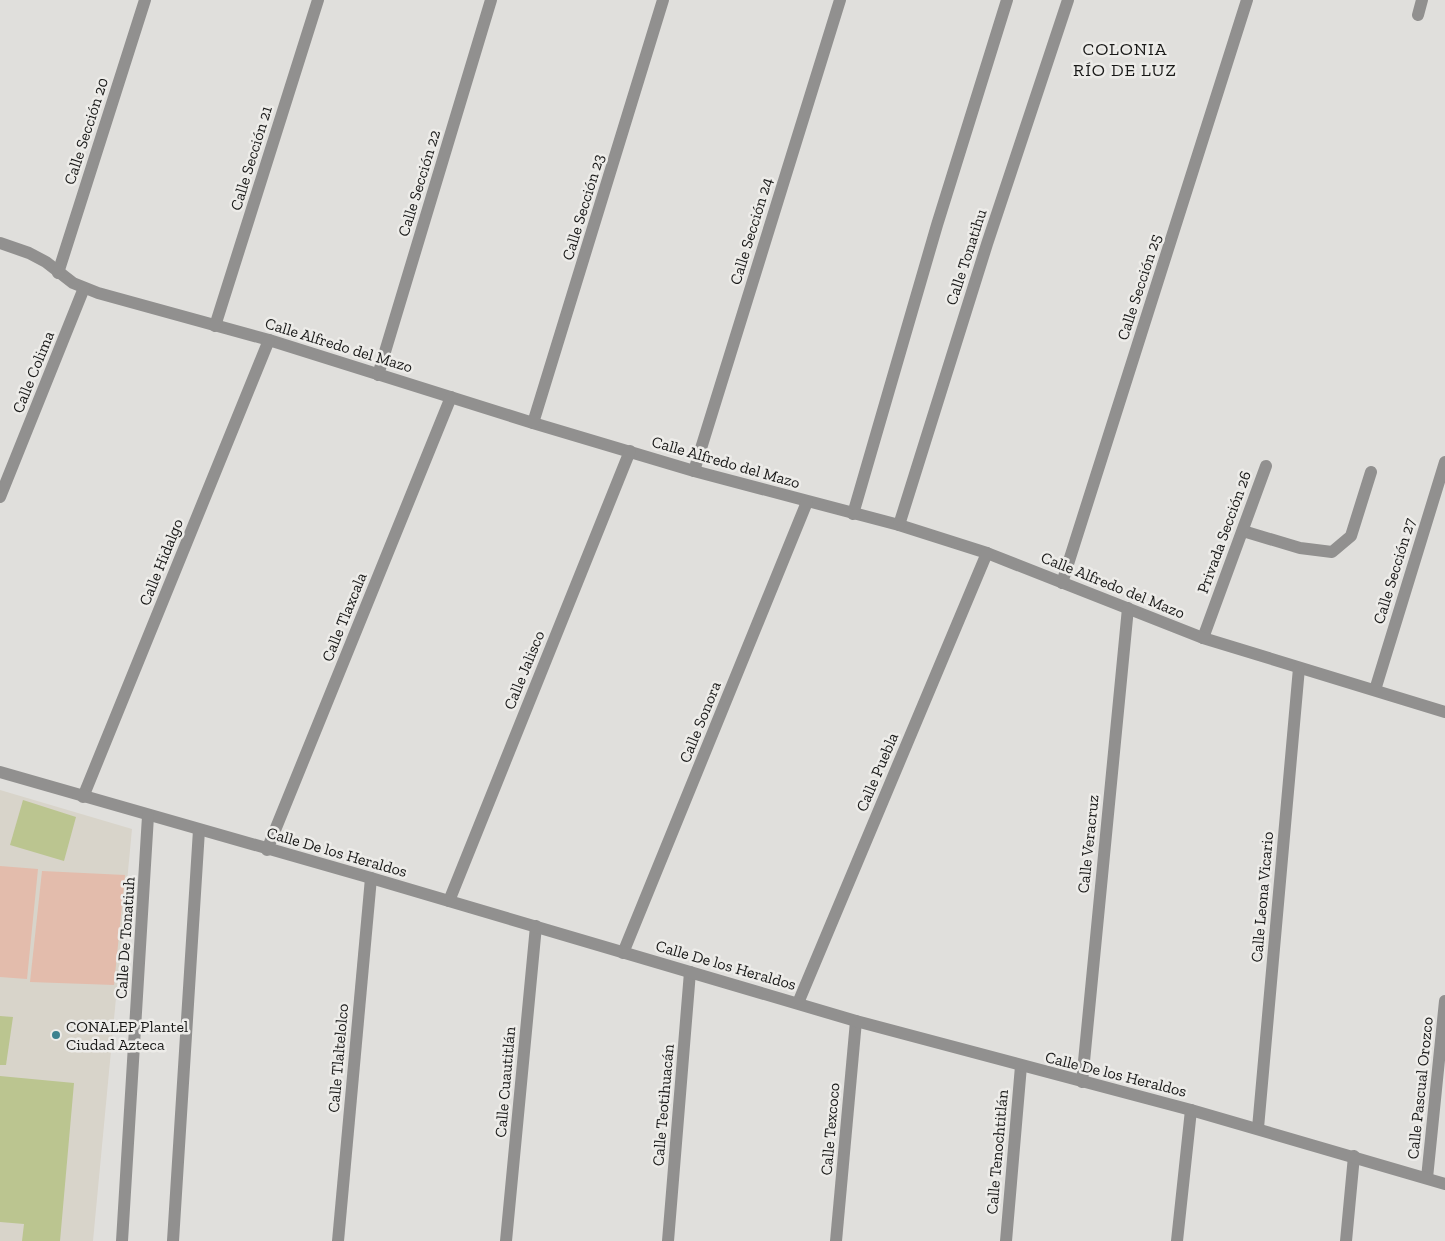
<svg xmlns="http://www.w3.org/2000/svg" width="1445" height="1241" font-family="'Zilla Slab',serif">
	<style>
		.built { fill: #d8d4ca }
		.green { fill: #e3bcac }
		.building { fill: #bbc590 }
		.lines { fill: none; stroke-linecap: round; stroke-linejoin: round }
		.service { stroke: #91908f; stroke-width: 12 }
		.minor { stroke: #91908f; stroke-width: 12 }
		.tertiary { stroke: #91908f; stroke-width: 12 }
		.poi-dot { fill: #3d828f; stroke: #edece9; stroke-width: 2 }
		.labels { text-anchor: middle; dominant-baseline: central; stroke-width: 5; stroke-linejoin: round; paint-order: stroke }
		.street-label { font-size: 16px; fill: #191918; stroke: #edece9 }
		.poi-label { font-size: 16px; fill: #191918; stroke: #edece9; text-anchor: start }
		.neighbourhood-label { font-size: 18px; letter-spacing: 1px; fill: #191918; stroke: #edece9 }
	</style>
	<rect width="100%" height="100%" fill="#e0dfdc"/>
	<path class="built" d="M0,790l132,39 -39,412h-93z"/>
	<g class="green">
		<path d="M0,866l38,3 -11,110 -27,-2z"/>
		<path d="M42,871l83,4 -11,110 -84,-3z"/>
	</g>
	<g class="building">
		<path d="M23,800l53,17 -12,44 -54,-16z"/>
		<path d="M0,1016l13,1 -7,48h-6z"/>
		<path d="M0,1076l74,7 -14,158h-38l2,-17 -24,-2z"/>
	</g>
	<g class="lines">
		<g class="service">
			<path d="M1243,531l57,17 32,4 19,-16 20,-64"/>
			<path d="M1203,638l63,-172"/>
		</g>
		<g class="minor">
			<path d="M1418,15l4,-15"/>
			<path d="M0,243l29,10 17,9 27,21 25,10 171,47 264,83 161,48 205,54 88,28 216,85 242,74"/>
			<path d="M58,273l87,-273"/>
			<path d="M215,326l103,-326"/>
			<path d="M378,375l113,-375"/>
			<path d="M533,423l130,-423"/>
			<path d="M694,471l146,-471"/>
			<path d="M0,497l84,-209"/>
			<path d="M853,514l84,-289 70,-225"/>
			<path d="M899,525l88,-281 81,-244"/>
			<path d="M1062,583l185,-583"/>
			<path d="M1375,690l70,-228"/>
			<path d="M83,797l186,-457"/>
			<path d="M267,850l184,-453"/>
			<path d="M449,901l181,-450"/>
			<path d="M623,953l184,-451"/>
			<path d="M798,1003l189,-450"/>
			<path d="M1082,1082l46,-474"/>
			<path d="M1258,1128l41,-460"/>
			<path d="M1427,1178l18,-177"/>
			<path d="M338,1241l33,-363"/>
			<path d="M506,1241l30,-315"/>
			<path d="M668,1241l22,-269"/>
			<path d="M836,1241l20,-220"/>
			<path d="M1006,1241l15,-175"/>
			<path d="M1177,1241l14,-131"/>
			<path d="M1346,1241l8,-85"/>
		</g>
		<g class="tertiary">
			<path d="M0,772l371,106 485,143 335,89 254,74"/>
			<path d="M122,1241l26,-425"/>
			<path d="M173,1241l26,-411"/>
		</g>
	</g>
	<circle class="poi-dot" cx="56" cy="1035" r="5"/>
	<g class="labels">
		<g class="street-label">
			<text transform="translate(86 131) rotate(-72)">Calle Sección 20</text>
			<text transform="translate(251 158) rotate(-73)">Calle Sección 21</text>
			<text transform="translate(419 183) rotate(-73)">Calle Sección 22</text>
			<text transform="translate(583 207) rotate(-73)">Calle Sección 23</text>
			<text transform="translate(751 231) rotate(-73)">Calle Sección 24</text>
			<text transform="translate(966 257) rotate(-72)">Calle Tonatihu</text>
			<text transform="translate(1139 287) rotate(-72)">Calle Sección 25</text>
			<text transform="translate(339 345) rotate(17)">Calle Alfredo del Mazo</text>
			<text transform="translate(33 372) rotate(-68)">Calle Colima</text>
			<text transform="translate(726 462) rotate(16)">Calle Alfredo del Mazo</text>
			<text transform="translate(1224 532) rotate(-70)">Privada Sección 26</text>
			<text transform="translate(161 562) rotate(-68)">Calle Hidalgo</text>
			<text transform="translate(1394 571) rotate(-73)">Calle Sección 27</text>
			<text transform="translate(1113 585) rotate(22)">Calle Alfredo del Mazo</text>
			<text transform="translate(344 617) rotate(-68)">Calle Tlaxcala</text>
			<text transform="translate(524 670) rotate(-68)">Calle Jalisco</text>
			<text transform="translate(700 722) rotate(-68)">Calle Sonora</text>
			<text transform="translate(877 772) rotate(-67)">Calle Puebla</text>
			<text transform="translate(1088 844) rotate(-84)">Calle Veracruz</text>
			<text transform="translate(337 852) rotate(16)">Calle De los Heraldos</text>
			<text transform="translate(1262 897) rotate(-85)">Calle Leona Vicario</text>
			<text transform="translate(125 938) rotate(-86)">Calle De Tonatiuh</text>
			<text transform="translate(726 965) rotate(16)">Calle De los Heraldos</text>
			<text transform="translate(338 1058) rotate(-85)">Calle Tlaltelolco</text>
			<text transform="translate(1116 1074) rotate(14)">Calle De los Heraldos</text>
			<text transform="translate(505 1082) rotate(-85)">Calle Cuautitlán</text>
			<text transform="translate(1420 1088) rotate(-84)">Calle Pascual Orozco</text>
			<text transform="translate(663 1105) rotate(-85)">Calle Teotihuacán</text>
			<text transform="translate(830 1129) rotate(-85)">Calle Texcoco</text>
			<text transform="translate(997 1152) rotate(-85)">Calle Tenochtitlán</text>
		</g>
		<g class="poi-label">
			<text x="66" y="1026">CONALEP Plantel<tspan x="66" dy="18">Ciudad Azteca</tspan></text>
		</g>
		<g class="neighbourhood-label">
			<text x="1125" y="49">COLONIA<tspan x="1125" dy="21">RÍO DE LUZ</tspan></text>
		</g>
	</g>
</svg>
